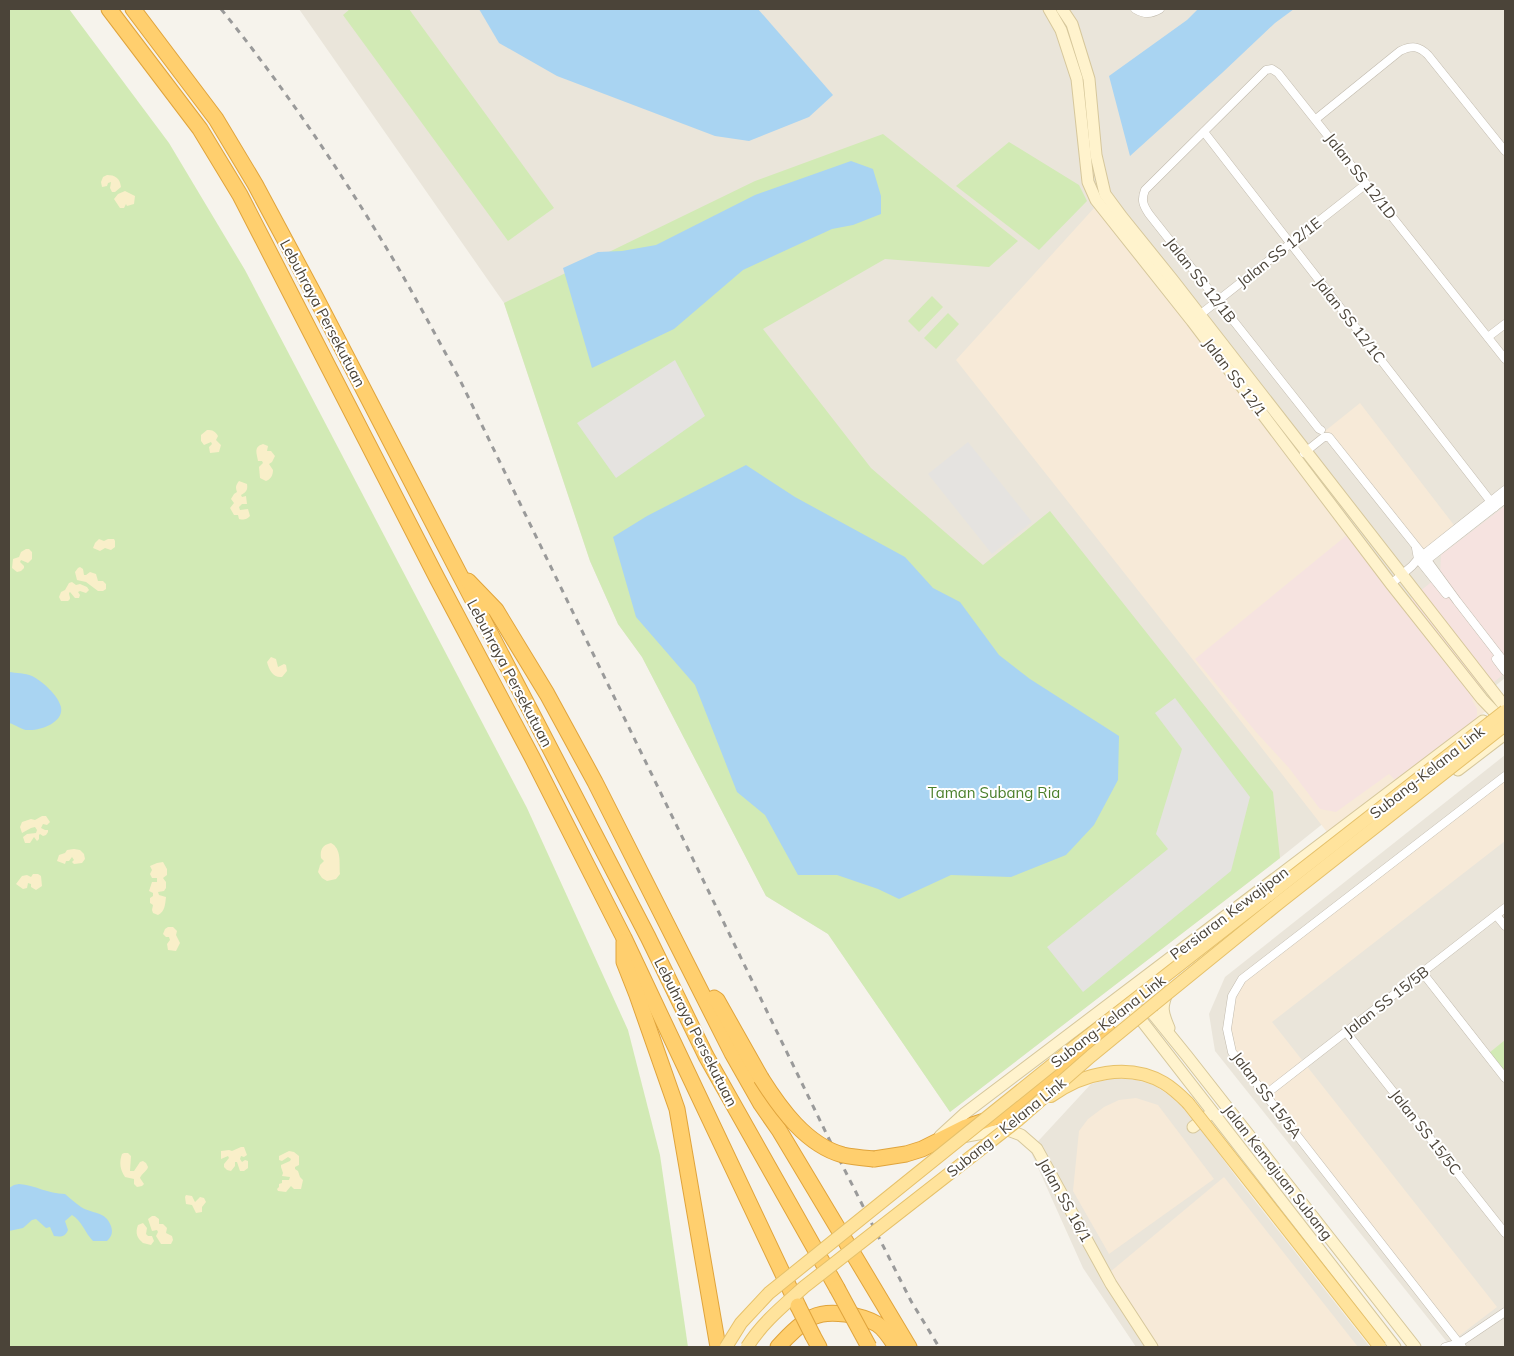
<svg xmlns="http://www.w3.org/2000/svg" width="1514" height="1356" font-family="Mulish,sans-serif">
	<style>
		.residential { fill: #eae5da }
		.commercial { fill: #f7ead8 }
		.medical { fill: #f6e3e0 }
		.green { fill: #d2eab5 }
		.sand { fill: #f9efc9 }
		.parking { fill: #e5e3e0 }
		.water { fill: #a9d4f2 }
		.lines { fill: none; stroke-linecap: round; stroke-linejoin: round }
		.street-casing { stroke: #c2bbae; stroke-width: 9 }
		.secondary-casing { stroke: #d6c79b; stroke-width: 13 }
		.primary-casing { stroke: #e6c16a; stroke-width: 14 }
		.highway-casing { stroke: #e0a43c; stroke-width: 17 }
		.street { stroke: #fff; stroke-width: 8 }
		.secondary { stroke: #fff3cd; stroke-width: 11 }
		.primary { stroke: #ffe39c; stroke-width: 12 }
		.highway { stroke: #ffcf6e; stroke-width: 15 }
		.rail { stroke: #9a9a9a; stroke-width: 3; stroke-dasharray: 6 6; stroke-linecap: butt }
		.primary-bridge-casing { stroke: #e6c16a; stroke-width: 14; stroke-linecap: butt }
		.highway-bridge-casing { stroke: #e0a43c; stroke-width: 17; stroke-linecap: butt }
		.primary-bridge { stroke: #ffe39c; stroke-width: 12 }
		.highway-bridge { stroke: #ffcf6e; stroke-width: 15 }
		.labels { text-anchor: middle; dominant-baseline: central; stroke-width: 4; stroke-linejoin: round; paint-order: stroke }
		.street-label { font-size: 15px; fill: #4b4439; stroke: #fff }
		.park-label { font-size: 15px; fill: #4a7f2a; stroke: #fff }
	</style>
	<rect width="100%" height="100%" fill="#f6f3ec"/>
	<g class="residential">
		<path d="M299,9h1206v669l-225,180 -330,254 -122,-178 -62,-38 -124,-239 -24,-33 -28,-63 -86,-258z"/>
		<path d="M1505,755v592h-54l-236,-296 -6,-37 16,-37z"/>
		<path d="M1114,1078l22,2 18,5 18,12 16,15 52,70 130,165h-234l-53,-79 -53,-118 61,-66z"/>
	</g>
	<g class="commercial">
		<path d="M1095,207l110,140 206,270 75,94 -159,121 -126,-162 -245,-310z"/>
		<path d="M1360,403l97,126 -35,25 -97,-123z"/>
		<path d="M1505,781v60l-233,181 225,285 -38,29 -225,-286 -4,-21 4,-32 11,-16z"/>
		<path d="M1136,1098l22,7 56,74 -105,75 -36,-63 6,-60 9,-12 16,-12 15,-7z"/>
		<path d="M1224,1177l134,170h-199l-49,-75z"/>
	</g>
	<path class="medical" d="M1505,506v167l-33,27 5,9v6l-2,7 -78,60 -8,-8 -53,38 -16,-3 -31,-41 -33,-36 -61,-73 152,-124 56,70 37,-30 1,-20z"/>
	<g class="green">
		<path d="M9,9h60l100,134 76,127 282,538 101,222 32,125 28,192h-679z"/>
		<path d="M350,9h59l145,199 -46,33 -165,-226z"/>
		<path d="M883,134l135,107 -29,26 -104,-8 -122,70 108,139 112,97 67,-54 223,281 7,66 -330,254 -122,-178 -62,-38 -124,-239 -24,-33 -28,-63 -86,-258 251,-122z"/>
		<path d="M1009,142l70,43 8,16 -48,49 -83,-64z"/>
		<path d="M932,296l11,11 -24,25 -11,-11z"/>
		<path d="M948,313l11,11 -23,25 -12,-11z"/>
		<path d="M1505,1040v33l-16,-20z"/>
	</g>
	<g class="sand">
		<path d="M107,175c8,0 13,3 14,12l-6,5h-3l-2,-4 1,-6 -3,1 -1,3 -5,1 -1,-5 2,-5z"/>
		<path d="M125,191l10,5 -1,8 -7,2 -1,-2 -2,4h-4l-6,-9 4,-5z"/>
		<path d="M207,430c6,0 8,1 11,6l-2,4 5,5 -2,7 -9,1 -1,-6 3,-3 -1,-2 -7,3 -3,-4v-6z"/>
		<path d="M263,444l5,2 -1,5h4l4,5 -3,6 -3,2 4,6c0,5 -2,9 -7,11l-6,-3 -1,-11 4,-4 -1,-2h-4c-1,-7 -5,-14 5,-17z"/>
		<path d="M239,481l8,3c1,6 -1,8 -6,11l1,2 4,-1 1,8h-5l-3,3 1,3 8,-1 2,7c-4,4 -6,4 -11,3l-1,-4h-4l-4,-7 4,-5 -3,-4 3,-5 3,-2c-2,-5 -1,-7 2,-11z"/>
		<path d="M99,539l5,2 4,-2h6l1,2v6l-4,3 -6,-2 -5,3 -7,-3 2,-5z"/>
		<path d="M26,549h3l3,3v7l-4,4 -7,-3 -1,2 4,4v2l-3,3 -4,1 -5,-4 1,-9 6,-2 2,-5z"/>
		<path d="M80,567l3,2 1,6h2l4,-3 6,2 2,7h5l3,3v5l-3,2h-5l-12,-9 -9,-2 -2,-8 3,-4z"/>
		<path d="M72,582l4,3 4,-1 7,3 2,3 -3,3 -6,-2 -2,1 2,3 -1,3h-4l-5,-6 -1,1c0,4 3,5 -1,8h-7l-2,-4 2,-5 4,-2 4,-7z"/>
		<path d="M271,657l5,2 2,8 6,-3 2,1 1,6 -5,6c-9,1 -13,-7 -15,-15z"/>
		<path d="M42,816h4l4,6 -3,3 -4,-1 -2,4 4,2h3v2l-2,3 -3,1 -3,-2 -1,1v4l-2,2 -3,-4 -4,6h-5l-2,-6 4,-3 9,-1 1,-3 -2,-3 -4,1 -9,5 -2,-6 2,-5 9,-3 4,1z"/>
		<path d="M331,843c11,6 8,20 9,31l-4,5 -9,2 -5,-3 -4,-6 2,-7 4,-4 -3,-3c-1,-8 1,-13 10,-15z"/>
		<path d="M74,849l6,1 4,4 1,5 -3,4 -8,1 -2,-2 2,-2 -2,-3 -3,4h-3l-1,3 -8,-3 2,-6 6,-2 2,-3z"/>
		<path d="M163,862l4,7v6l-4,3 3,4v6l-2,3 -6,1 1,3 7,2c-1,8 -1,14 -8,18l-5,-2 -1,-3 1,-5 -3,-2v-5l3,-2v-3l-4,-2 3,-9h5v-4h-5l-2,-4 2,-4 -2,-4 7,-3z"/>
		<path d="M33,874h5l3,2 1,10 -6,4 -5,-3v-3l-3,-1 -1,5 -4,1 -7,-5 6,-8 5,-1 4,2z"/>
		<path d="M168,927h5l4,4 -1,4 4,8 -4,8 -8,-1 -1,-6 3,-4 -1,-3h-3l-3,-3 2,-5z"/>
		<path d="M241,1147h3l3,8 -3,2 -3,-1 -1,3 2,3 3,-2 3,1v7l-4,3h-4l-3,-9h-2v4l-4,5 -4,-1 -3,-3v-3l5,-6 -1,-2 -7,3v-8l8,-1 3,1z"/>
		<path d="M289,1151l5,1 5,4v9l-4,2v2l3,2 2,6 3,3 -2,9h-7l-3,-3 -5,6 -8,-1 -1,-2 2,-2v-3l3,-1v-3h7l1,-3 -8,-1 1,-3 -2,-6v-2l9,-4 1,-2 -3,-2 -6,4 -3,-1v-4z"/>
		<path d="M124,1153h4l3,3 -1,15h4l6,-9 3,-1 3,2 2,4c-1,4 -6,6 -8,11l4,6 -2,2 -5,1 -3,-3v-5l-9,-2c-5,-7 -6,-15 -3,-23z"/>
		<path d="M186,1195l6,1 3,6 5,-5 4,1 2,4 -4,5v5l-6,1 -4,-8 -6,-1 -1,-7z"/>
		<path d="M152,1216h3l4,3v5h4l4,4 -1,5 6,3 1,4 -2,4h-10l-5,-8 2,-4 -1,-2 -5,1 -4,-12z"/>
		<path d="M143,1223l4,5 -1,6 2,2h4l2,5 -3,4 -8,-2c-6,-5 -8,-10 -5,-18z"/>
	</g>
	<g class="parking">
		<path d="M675,360l30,56 -89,62 -39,-55z"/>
		<path d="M968,442l64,80 -40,32 -64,-80z"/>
		<path d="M1175,698l75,99 -19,74 -148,121 -36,-45 121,-98 -12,-15 26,-85 -27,-36z"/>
	</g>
	<g class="water">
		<path d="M479,9h279l75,86 -24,22 -60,24 -34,-5 -158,-60 -58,-33z"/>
		<path d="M1198,9h96l-19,14 -53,50 -92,83 -21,-80 78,-56z"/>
		<path d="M851,161l22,8 8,27v18l-28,11 -21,4 -89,41 -69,59 -82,39 -29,-100 35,-16 24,-1 34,-6 99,-50z"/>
		<path d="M746,465l49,32 110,60 28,31 27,14 39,53 31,24 89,57 -1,44 -24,45 -28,30 -55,22 -60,-2 -52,24 -21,-10 -41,-14h-39l-33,-60 -28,-23 -42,-107 -59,-68 -23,-80 34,-21z"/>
		<path d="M9,672c7,1 16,1 23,4 10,5 26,19 29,31 3,15 -19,23 -31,23 -8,1 -13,-5 -21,-7z"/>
		<path d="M19,1184c16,1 29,10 46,10 5,4 10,9 16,13 11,7 25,4 30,19 2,6 1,10 -4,15h-14c-8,-8 -11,-20 -21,-26l-7,6 3,9c-3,7 -7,7 -14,6l-4,-9 -4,1 -10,-9 -4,1 -9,8 -14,3v-43l5,-3z"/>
	</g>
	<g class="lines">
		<defs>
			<g id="street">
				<path d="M1135,9c10,6 16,5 25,0"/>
				<path d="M1316,119l84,-68c12,-6 19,-5 28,4l77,96"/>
				<path d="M1204,132l291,375"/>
				<path d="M1197,317l169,-133"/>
				<path d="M1488,337l17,-13"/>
				<path d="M1321,430l-2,-1 -170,-215c-6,-9 -8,-14 -4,-24l121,-120 6,-1 6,4 227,286"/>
				<path d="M1304,453l20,-16h5l98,123 30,41 48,62"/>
				<path d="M1416,548l2,11 28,35"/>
				<path d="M1423,563l82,-64"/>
				<path d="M1391,584l21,-18 6,-7 87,-69"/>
				<path d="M1496,659l9,12"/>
				<path d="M1496,915l9,11"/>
				<path d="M1422,972l83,106"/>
				<path d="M1346,1032l159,201"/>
				<path d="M1266,1094l239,-186"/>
				<path d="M1445,1347l14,-4 46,-31"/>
				<path d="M1462,1347l-230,-295 -5,-23 5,-33 10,-17 263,-203"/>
			</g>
			<g id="secondary">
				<path d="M1049,9l12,21 16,49 11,103 8,18 96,121 199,263 91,115 23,24"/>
				<path d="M1062,9l10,15 17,55 7,76 9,39 17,23 50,62 333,428"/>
				<path d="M1458,770l47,-36"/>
				<path d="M1168,991c-7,16 -6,21 1,37"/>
				<path d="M1137,995l-2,8v9l260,335"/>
				<path d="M1140,1011h9l4,3 34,42 228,291"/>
				<path d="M1193,1127l16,-12"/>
				<path d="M940,1136l24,-22 519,-393"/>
				<path d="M962,1137l43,-8 16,6 16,14 74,135 41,63"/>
			</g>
			<path id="primary" d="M1051,1096c32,-23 77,-34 113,-13 10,6 17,13 24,20"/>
			<g id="highway">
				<path d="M109,9l91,120 40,66 197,383 95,179 92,181 174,368"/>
				<path d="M133,9l83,110 39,65 60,112 333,641 58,119 131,232"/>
				<path d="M468,581l28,29 51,84 48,88 137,271 29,51 18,26 130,217"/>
				<path d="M624,942v20l13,33 40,114 41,238"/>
				<path d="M714,998l3,2 44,78"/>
				<path d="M874,1159l32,-5 16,-5 44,-22 27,-9 22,-10 94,-75"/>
				<path d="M813,1336l6,11"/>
				<path d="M778,1347c8,-9 24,-25 35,-30 16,-8 49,-2 64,7 8,5 14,15 19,23"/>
			</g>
		</defs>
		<use href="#street" class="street-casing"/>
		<use href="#secondary" class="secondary-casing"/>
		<use href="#primary" class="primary-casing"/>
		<use href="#highway" class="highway-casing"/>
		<use href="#street" class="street"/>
		<use href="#secondary" class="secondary"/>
		<use href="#primary" class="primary"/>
		<use href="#highway" class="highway"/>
		<path class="rail" d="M221,9c63,78 120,163 172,250 23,39 44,79 66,119l371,763 81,160 28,46"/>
		<defs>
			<g id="primary-bridge">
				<path d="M1188,1103l192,244"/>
				<path d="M726,1347l15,-24 28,-30 309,-249 427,-333"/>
				<path d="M747,1347c15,-24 36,-41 57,-60l214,-167 73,-64 72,-59 117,-95 225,-177"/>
			</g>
			<g id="highway-bridge">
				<path d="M761,1078c19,30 45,67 82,77 10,2 21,3 31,4"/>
				<path d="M837,1288l32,59"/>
				<path d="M798,1306l15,30"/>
			</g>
		</defs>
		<use href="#primary-bridge" class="primary-bridge-casing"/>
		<use href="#highway-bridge" class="highway-bridge-casing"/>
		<use href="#primary-bridge" class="primary-bridge"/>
		<use href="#highway-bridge" class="highway-bridge"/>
	</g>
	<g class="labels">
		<g class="street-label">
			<text transform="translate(1361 176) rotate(52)">Jalan SS 12/1D</text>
			<text transform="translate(1279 252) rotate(-38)">Jalan SS 12/1E</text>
			<text transform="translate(1201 280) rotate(52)">Jalan SS 12/1B</text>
			<text transform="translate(323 313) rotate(62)">Lebuhraya Persekutuan</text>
			<text transform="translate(1350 320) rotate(52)">Jalan SS 12/1C</text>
			<text transform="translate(1235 377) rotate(53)">Jalan SS 12/1</text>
			<text transform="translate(510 673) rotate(62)">Lebuhraya Persekutuan</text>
			<text transform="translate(1427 772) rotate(-38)">Subang-Kelana Link</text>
			<text transform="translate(1229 913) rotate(-37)">Persiaran Kewajipan</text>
			<text transform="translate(1386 1001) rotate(-38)">Jalan SS 15/5B</text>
			<text transform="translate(1108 1021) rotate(-38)">Subang-Kelana Link</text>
			<text transform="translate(696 1032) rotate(63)">Lebuhraya Persekutuan</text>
			<text transform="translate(1267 1095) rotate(53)">Jalan SS 15/5A</text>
			<text transform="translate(1006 1127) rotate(-39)">Subang - Kelana Link</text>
			<text transform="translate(1426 1132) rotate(52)">Jalan SS 15/5C</text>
			<text transform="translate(1278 1172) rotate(52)">Jalan Kemajuan Subang</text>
			<text transform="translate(1065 1200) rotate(61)">Jalan SS 16/1</text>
		</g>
		<g class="park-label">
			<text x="994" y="792">Taman Subang Ria</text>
		</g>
	</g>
	<rect width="1514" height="1356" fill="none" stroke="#4b4439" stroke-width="20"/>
</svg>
